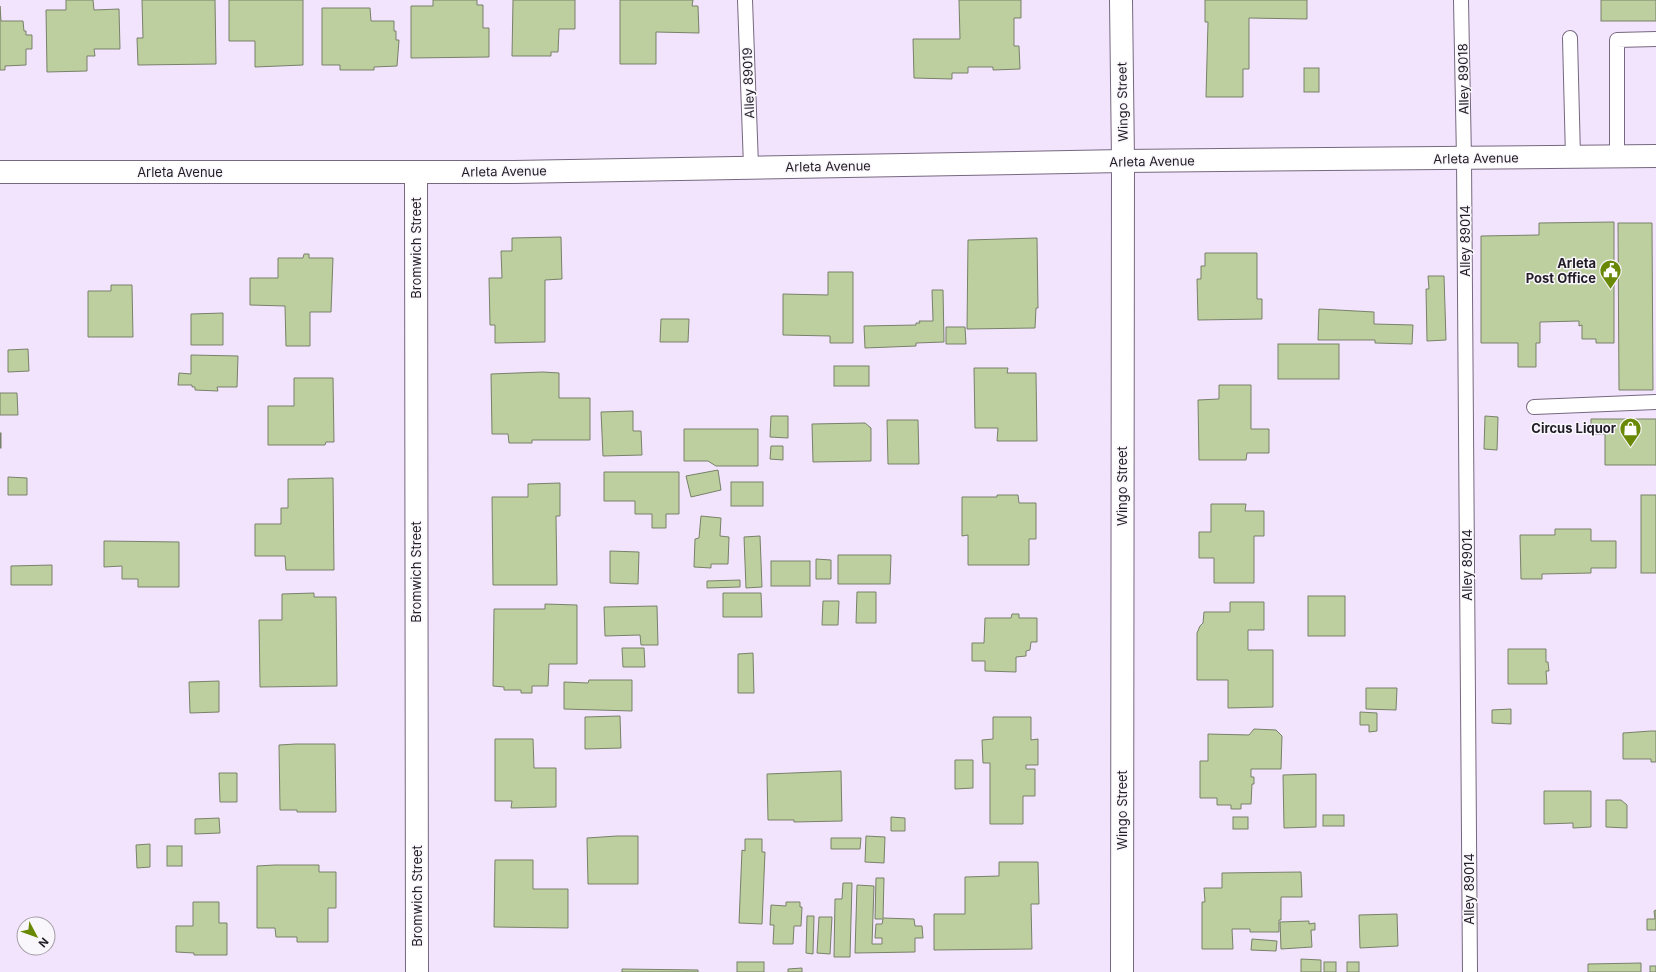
<svg xmlns="http://www.w3.org/2000/svg" width="1656" height="972" font-family="Inter,sans-serif">
	<style>
		.building { fill: #bdce9f; stroke: #788169 }
		.lines { fill: none; stroke-linecap: round; stroke-linejoin: round }
		.service-casing { stroke: #76687e; stroke-width: 16 }
		.minor-casing { stroke: #76687e; stroke-width: 24 }
		.secondary-casing { stroke: #76687e; stroke-width: 24 }
		.service { stroke: #fff; stroke-width: 14 }
		.minor { stroke: #fff; stroke-width: 22 }
		.secondary { stroke: #fff; stroke-width: 22 }
		.labels { text-anchor: middle; dominant-baseline: central; stroke-width: 3; stroke-linejoin: round; paint-order: stroke }
		.street-label { font-size: 13px; fill: #211c25; stroke: #faf7fc }
		.poi-label { font-size: 13px; font-weight: bold; fill: #211c25; stroke: #faf7fc; text-anchor: end }
	</style>
	<rect width="100%" height="100%" fill="#f3e4fe"/>
	<g class="building">
		<path d="M66,0h27l1,10 25,-1 1,40h-26l1,7h-8v15l-40,1 -1,-62h20z"/>
		<path d="M142,0h73l1,64 -78,1 -1,-27h6z"/>
		<path d="M229,0h74v65l-48,2v-26h-26z"/>
		<path d="M433,0h44v5h6v23h6v29l-78,1v-52h22z"/>
		<path d="M513,0h62v29h-16l-1,23h-7v4h-39z"/>
		<path d="M620,0h73l-1,6h6l1,27 -43,-1v32h-36z"/>
		<path d="M959,0h62v18h-7v28h5l1,23 -27,1v-3h-25v6h-16v6l-38,-1 -1,-39h47z"/>
		<path d="M1205,0h102v19l-58,-1v51h-6v28h-37l2,-75h-3z"/>
		<rect x="1601" y="0" width="55" height="21"/>
		<path d="M0,6l1,15h22l1,10h2v4h6v14h-6v16l-21,1v4h-5z"/>
		<path d="M322,8h48l1,13h23v10h2v9h3l-2,26 -23,1v3h-34v-5h-18z"/>
		<rect x="1304" y="68" width="15" height="24"/>
		<path d="M1614,222v121h-18v-4h-14v-14l-3,1v-5l-39,1v21h-4v24h-18v-24h-37v-107l58,-1v-12z"/>
		<path d="M1618,223h34l1,167h-34z"/>
		<path d="M561,237l1,42 -17,1v62l-50,1v-18h-5l-1,-47h13l-1,-27h11v-13z"/>
		<path d="M1037,238l1,70h-2l-1,20 -68,1 1,-89z"/>
		<path d="M1205,253h52v46h5v20l-64,1 -1,-41h4v-13h4z"/>
		<path d="M304,254h5v4h24l-2,54h-21v34h-24l-1,-40 -35,-1v-27h28v-20h25z"/>
		<path d="M828,272h25v71h-23v-7l-47,-1v-41l45,1z"/>
		<path d="M1428,276h16l2,64 -19,1 -1,-52h3z"/>
		<path d="M111,285h21l1,52h-45v-46h23z"/>
		<path d="M932,290h11l1,52 -28,1v3l-51,2 -1,-22 52,-1v-2h4l-1,-2h14z"/>
		<path d="M1319,309l55,3v12l39,1 -1,19 -37,-1v-3h-57z"/>
		<path d="M223,313v32h-32v-31z"/>
		<path d="M661,319h28l-1,23h-28z"/>
		<path d="M946,327h19l1,17h-20z"/>
		<rect x="1278" y="344" width="61" height="35"/>
		<path d="M28,349l1,22 -21,1v-22z"/>
		<path d="M191,355l47,1 -1,31h-20l1,4 -23,-1v-3h-3v-2h-14l1,-12 12,1z"/>
		<rect x="834" y="366" width="35" height="20"/>
		<path d="M974,368h34l-1,5h29l1,68h-40l1,-13h-23z"/>
		<path d="M543,372l16,1v25h31v42h-58v3h-23l-1,-9h-16l-1,-60z"/>
		<path d="M294,378h39l1,64h-8l-1,3h-57v-39h26z"/>
		<path d="M1219,385h32v44h18v24h-22l-1,7h-47l-1,-60 21,-1z"/>
		<path d="M0,393h17l1,22h-18z"/>
		<path d="M633,411v20h8l1,24 -39,1 -2,-44z"/>
		<path d="M771,416h17v22l-18,-1z"/>
		<path d="M1485,416l13,1 -1,33 -13,-1z"/>
		<path d="M1591,419h65v46h-51v-31h-14z"/>
		<path d="M887,420h31l1,44h-31z"/>
		<path d="M865,423l6,5v33l-58,1 -1,-38z"/>
		<path d="M684,429h74v37h-42l-8,-5h-24z"/>
		<rect x="0" y="433" width="1" height="15"/>
		<path d="M771,446h12v14l-13,-1z"/>
		<path d="M718,470l3,20 -30,7 -5,-21z"/>
		<path d="M604,472h75v42h-13v14h-14v-14h-17v-13h-31z"/>
		<path d="M8,477l19,1v17h-19z"/>
		<path d="M333,478l1,92h-48l-1,-14h-30v-32h26v-16h7v-29z"/>
		<rect x="731" y="482" width="32" height="24"/>
		<path d="M560,483v33h-4l1,69h-64l-1,-88h36v-13z"/>
		<path d="M997,495h21l1,8h17v36h-7v26h-61v-30l-6,1v-39h35z"/>
		<rect x="1641" y="495" width="15" height="78"/>
		<path d="M1211,504h35l-1,7h19v25h-10v47h-40v-25h-15v-26h12z"/>
		<path d="M701,516l20,2 -1,18 9,1 -1,27h-17v4l-17,-1 1,-28 4,-1z"/>
		<path d="M1555,529h36v12h25v27h-25v5l-49,1v5h-21l-1,-44h35z"/>
		<path d="M760,536l2,51 -16,1 -2,-51z"/>
		<path d="M104,541l75,1v45h-41v-8h-16v-13l-18,1z"/>
		<path d="M610,551l29,1 -1,32 -28,-1z"/>
		<path d="M838,555h53l-1,29h-52z"/>
		<path d="M816,559l15,1v19h-15z"/>
		<rect x="771" y="561" width="39" height="25"/>
		<path d="M52,565v20h-41v-19z"/>
		<path d="M740,580v7l-33,1v-7z"/>
		<path d="M857,592h19v31h-20z"/>
		<path d="M314,593v4h22l1,89 -77,1 -1,-67h23v-26z"/>
		<path d="M723,593h38l1,24h-39z"/>
		<rect x="1308" y="596" width="37" height="40"/>
		<path d="M823,601h16l-1,24h-16z"/>
		<path d="M1230,602h34v28h-16v20h25v57l-45,1v-28h-31v-47l3,-7 3,-3 1,-11h26z"/>
		<path d="M545,604l32,1v59h-28l-1,22h-16v7h-11v-3h-17v-3l-11,-1 1,-77h51z"/>
		<path d="M657,606l1,39h-17l-1,-10 -35,1 -1,-29z"/>
		<path d="M1012,614h7v4h18v24h-6l-1,8 -4,1v5l-10,1v15l-31,-1v-10h-13v-18h12l1,-25h26z"/>
		<path d="M622,648h22l1,19h-22z"/>
		<path d="M1508,649h38v13h2l1,9h-3l1,13h-39z"/>
		<path d="M753,653l1,40h-16v-39z"/>
		<path d="M589,680h43v31l-68,-2v-27l24,1z"/>
		<path d="M219,681v31l-29,1 -1,-31z"/>
		<path d="M1366,688h31l-1,22 -30,-1z"/>
		<path d="M1511,709v15l-19,-1v-13z"/>
		<path d="M1360,712l17,1v18l-8,1v-7h-9z"/>
		<path d="M620,716l1,32 -36,1v-32z"/>
		<path d="M993,717h38v23l7,-1v26h-12v4h9v27h-12v28h-33v-61h-7l-1,-23 11,-1z"/>
		<path d="M1254,729l22,1 6,6 -1,33h-30v8h3v7h-2l-1,20h-10v5h-10v-4h-14v-7h-17v-37h8v-27l41,1z"/>
		<path d="M1651,731h5v31h-5v-3h-28v-26z"/>
		<path d="M495,739h38l1,29h22v39l-45,1 1,-7h-17z"/>
		<path d="M296,744h39l1,68h-39v-2h-17l-1,-65z"/>
		<path d="M955,760h18v28l-18,1z"/>
		<path d="M841,771l1,50 -48,1v-2h-26l-1,-46z"/>
		<path d="M219,773h18v29h-17z"/>
		<path d="M1316,774v53l-32,1 -1,-53z"/>
		<path d="M1544,791h47v36l-18,1v-5l-29,1z"/>
		<path d="M1606,800h15l6,5v23l-21,-1z"/>
		<rect x="1323" y="815" width="21" height="11"/>
		<path d="M891,817l14,1v13h-14z"/>
		<rect x="1233" y="817" width="15" height="12"/>
		<path d="M219,818l1,15 -25,1v-15z"/>
		<path d="M617,836h21v48h-50l-1,-46z"/>
		<path d="M866,836l19,1 -1,26 -19,-1z"/>
		<path d="M831,838h30l-1,11h-29z"/>
		<path d="M745,839h17v13h3l-3,72 -23,-1 3,-73 3,1z"/>
		<path d="M150,844v23l-13,1 -1,-23z"/>
		<rect x="167" y="846" width="15" height="20"/>
		<path d="M495,860h38v29h35v39l-74,-1z"/>
		<path d="M999,862h39l1,42h-8l1,45 -98,1v-36h31v-37l34,-1z"/>
		<path d="M275,865h44v7h17v36h-8v34h-31v-5h-21l-1,-9h-18v-62z"/>
		<path d="M1301,872l1,25h-21v23h-2v12h-29v-3h-18l1,20h-31v-47h3l-1,-14h18v-15z"/>
		<path d="M876,878h8l-1,40 31,1 1,7h7l1,12h-8v14l-60,1 2,-68 17,1 -2,58h10v-6h-7l1,-14h6l1,-5h-8z"/>
		<path d="M843,883h9l-2,74h-16l1,-58h7z"/>
		<path d="M193,902h26v21h8v32h-33v-2l-18,-1v-26h17z"/>
		<path d="M786,902h14v5h2l-1,19h-7l-1,18h-20l1,-19h-4l1,-20 15,1z"/>
		<path d="M1656,910v20h-9v-11h8l-1,-8z"/>
		<path d="M1397,914l1,32 -38,2 -1,-33z"/>
		<path d="M807,916h7l-1,38 -7,-1z"/>
		<path d="M819,917h13l-2,37 -13,-1z"/>
		<path d="M1309,921v3l6,-1v7h-4l1,17 -31,2 -1,-27z"/>
		<path d="M1252,939l25,2 -1,10 -25,-1z"/>
		<path d="M1301,959l20,1v12h-20z"/>
		<rect x="737" y="962" width="27" height="10"/>
		<rect x="1324" y="962" width="12" height="10"/>
		<rect x="1347" y="962" width="12" height="10"/>
		<path d="M1641,963v9h-53v-8z"/>
		<rect x="1650" y="966" width="6" height="6"/>
		<path d="M802,968v4h-14v-3z"/>
		<path d="M622,969l76,1v2h-76z"/>
	</g>
	<g class="lines">
		<defs>
			<g id="service">
				<path d="M745,0l6,166"/>
				<path d="M1461,0l3,159 6,813"/>
				<path d="M1570,38l3,119"/>
				<path d="M1617,156v-116l39,-1"/>
				<path d="M1534,407l122,-5"/>
			</g>
			<g id="minor">
				<path d="M1121,0l2,161 -1,811"/>
				<path d="M416,172l1,800"/>
			</g>
			<path id="secondary" d="M0,172h514l609,-11 533,-5"/>
		</defs>
		<use href="#service" class="service-casing"/>
		<use href="#minor" class="minor-casing"/>
		<use href="#secondary" class="secondary-casing"/>
		<use href="#service" class="service"/>
		<use href="#minor" class="minor"/>
		<use href="#secondary" class="secondary"/>
	</g>
	<defs>
		<symbol id="civic-pin" viewBox="-11 -11 22 30"><path d="M0 17L-7.5 6A9.5 9.5 0 1 1 7.5 6Z" fill="#698804" stroke="#faf7fc"/><path d="M-.6-6.5H3V-4.5H.6V-3L4-1V1h2V6H-6V1h2V-1L-.6-3ZM-1.2 2.5V6h2.4V2.5Z" fill="#fff"/></symbol>
		<symbol id="shop-pin" viewBox="-11 -11 22 30"><path d="M0 17L-7.5 6A9.5 9.5 0 1 1 7.5 6Z" fill="#698804" stroke="#faf7fc"/><path d="M-5-2.5h2.3a2.7 3.5 0 0 1 5.4 0H5L5.5 6h-11ZM-1.5-2.5h3a1.5 2.3 0 0 0-3 0Z" fill="#fff"/></symbol>
	</defs>
	<g fill-rule="evenodd">
		<use href="#civic-pin" x="1598" y="258" width="25" height="34"/>
		<use href="#shop-pin" x="1618" y="416" width="25" height="34"/>
	</g>
	<g class="labels">
		<g class="street-label">
			<text transform="translate(1463 79) rotate(-91)">Alley 89018</text>
			<text transform="translate(748 83) rotate(-92)">Alley 89019</text>
			<text transform="translate(1122 102) rotate(-91)">Wingo Street</text>
			<text transform="translate(1476 158) rotate(-1)">Arleta Avenue</text>
			<text transform="translate(1152 161) rotate(-1)">Arleta Avenue</text>
			<text transform="translate(828 166) rotate(-1)">Arleta Avenue</text>
			<text transform="translate(504 171) rotate(-1)">Arleta Avenue</text>
			<text x="180" y="172">Arleta Avenue</text>
			<text transform="translate(1465 241) rotate(-90)">Alley 89014</text>
			<text transform="translate(416 248) rotate(-90)">Bromwich Street</text>
			<text transform="translate(1122 486) rotate(-90)">Wingo Street</text>
			<text transform="translate(1467 565) rotate(-90)">Alley 89014</text>
			<text transform="translate(416 572) rotate(-90)">Bromwich Street</text>
			<text transform="translate(1122 810) rotate(-90)">Wingo Street</text>
			<text transform="translate(1469 889) rotate(-90)">Alley 89014</text>
			<text transform="translate(417 896) rotate(-90)">Bromwich Street</text>
		</g>
		<g class="poi-label">
			<text x="1596" y="263">Arleta<tspan x="1596" dy="15">Post Office</tspan></text>
			<text x="1616" y="428">Circus Liquor</text>
		</g>
	</g>
	<g transform="translate(36 936) rotate(131)"><circle r="19" fill="#faf7fc" stroke="#a39fa6"/>
	<path d="M0-3L7 15L0 10L-7 15Z" fill="#698804"/>
	<text y="-6" font-size="11" font-weight="bold" text-anchor="middle" fill="#211c25">N</text>
	</g>
</svg>
